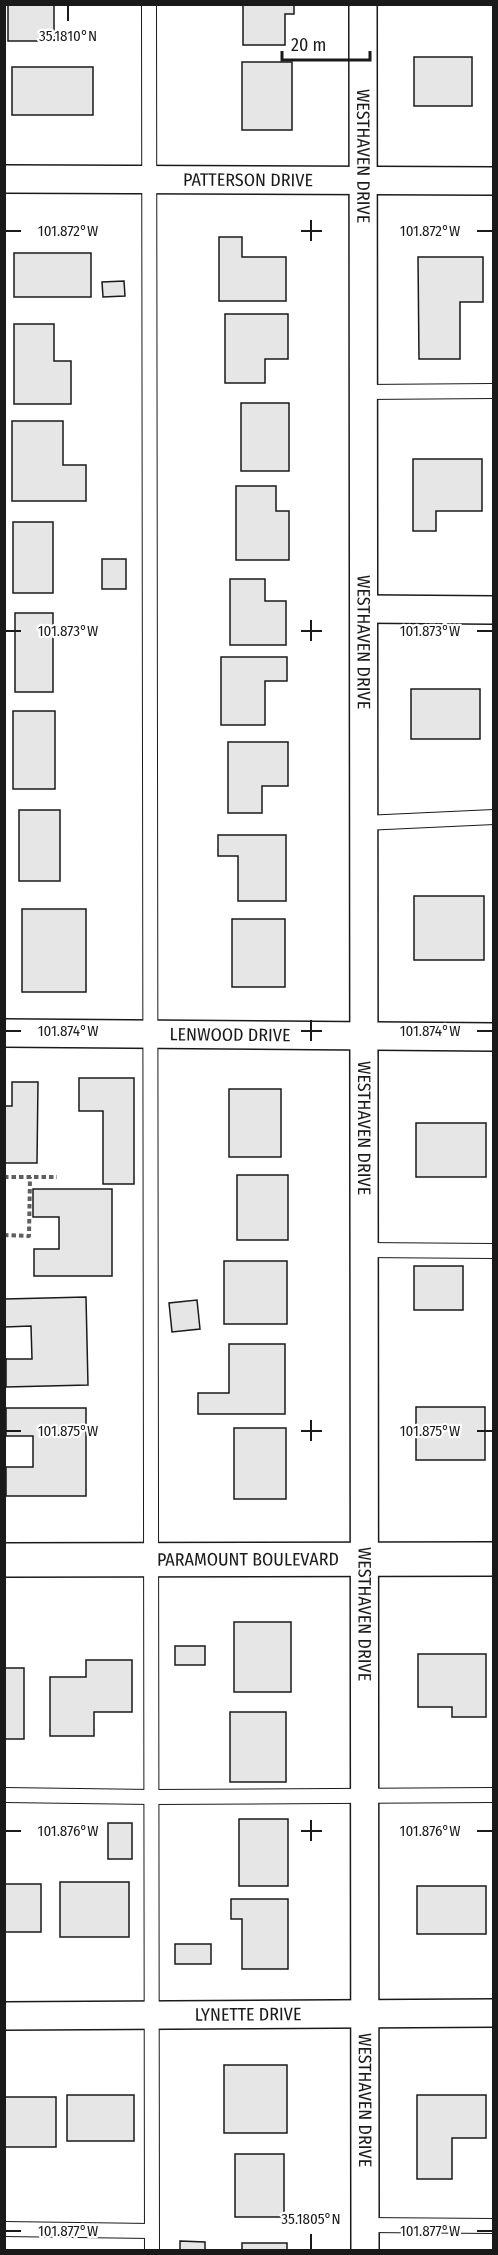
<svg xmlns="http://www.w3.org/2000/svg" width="498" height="2255" font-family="'Fira Sans Condensed',sans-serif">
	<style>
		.building { fill: #e6e6e6; stroke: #1a1a1a; stroke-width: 1.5 }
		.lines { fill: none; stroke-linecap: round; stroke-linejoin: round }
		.lane-casing { stroke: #1a1a1a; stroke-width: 16 }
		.street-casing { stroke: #1a1a1a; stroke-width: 30 }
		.secondary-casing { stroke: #1a1a1a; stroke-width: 36 }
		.path { stroke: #5f5f5f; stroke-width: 4; stroke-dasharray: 4.5 3; stroke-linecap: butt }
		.lane { stroke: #fff; stroke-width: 14 }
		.street { stroke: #fff; stroke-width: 27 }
		.secondary { stroke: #fff; stroke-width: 33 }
		.ticks { fill: none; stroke: #1a1a1a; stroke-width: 2 }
		.labels { text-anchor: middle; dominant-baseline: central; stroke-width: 4.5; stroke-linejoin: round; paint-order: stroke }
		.street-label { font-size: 18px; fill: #1a1a1a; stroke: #fff }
		.ticks-label { font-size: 15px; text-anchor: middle; fill: #1a1a1a; stroke: #fff; stroke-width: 4.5; stroke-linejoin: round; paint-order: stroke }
	</style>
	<rect width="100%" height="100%" fill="#fff"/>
	<g class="building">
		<rect x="8" y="4" width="46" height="37"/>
		<path d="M243,4h51v10h-9v31h-42z"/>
		<rect x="414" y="57" width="58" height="49"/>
		<rect x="242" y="62" width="50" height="68"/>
		<rect x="12" y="67" width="81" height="48"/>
		<path d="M219,237h23v20h44v44h-67z"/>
		<rect x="14" y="253" width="77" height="44"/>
		<path d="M418,257h65v45h-23v57h-41z"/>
		<path d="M124,281l1,15 -22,1 -1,-15z"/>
		<path d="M225,314h63v45h-23v24h-40z"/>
		<path d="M14,324h40v37h17v43h-57z"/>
		<rect x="241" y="403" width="48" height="68"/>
		<path d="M12,421h51v44h23v36h-74z"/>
		<path d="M413,459h69v52h-46v20h-23z"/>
		<path d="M236,486h40v25h13v49h-53z"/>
		<rect x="13" y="522" width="40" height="71"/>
		<rect x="102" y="559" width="24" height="30"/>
		<path d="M230,579h35v22h21v44h-56z"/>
		<rect x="15" y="613" width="38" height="79"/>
		<path d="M221,657h66v24h-22v44h-44z"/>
		<rect x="411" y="689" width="69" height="50"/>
		<rect x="13" y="711" width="42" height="78"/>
		<path d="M228,742h60v44h-26v27h-34z"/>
		<rect x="19" y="810" width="41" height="71"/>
		<path d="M218,835h68v66h-48v-45h-20z"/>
		<rect x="414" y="896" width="70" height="64"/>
		<rect x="22" y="909" width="64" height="83"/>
		<rect x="232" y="919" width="53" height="68"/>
		<path d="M79,1078h55v106h-31v-73h-24z"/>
		<path d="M12,1082h26l-1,81h-33v-57h8z"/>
		<rect x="229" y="1089" width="52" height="68"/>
		<rect x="416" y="1123" width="70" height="54"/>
		<rect x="237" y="1175" width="51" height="65"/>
		<path d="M33,1189h79v87h-78v-27h25v-32h-26z"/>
		<rect x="224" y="1261" width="63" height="63"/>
		<rect x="414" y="1266" width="49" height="44"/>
		<path d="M86,1297l2,88 -82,2v-28h26l-1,-33 -26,1v-28z"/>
		<path d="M197,1300l3,29 -28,3 -3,-29z"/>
		<path d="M229,1344h56v70h-87v-21h31z"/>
		<rect x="416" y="1407" width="69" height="53"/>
		<path d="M6,1408h80v88h-80v-29h27v-31h-27z"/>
		<rect x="234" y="1428" width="52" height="71"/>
		<rect x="234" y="1622" width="57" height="70"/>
		<rect x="175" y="1646" width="30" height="19"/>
		<path d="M418,1654h68v63h-34v-10h-34z"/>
		<path d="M86,1660h46v52h-38v24h-44v-59h36z"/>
		<rect x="4" y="1668" width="20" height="71"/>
		<rect x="230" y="1712" width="56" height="70"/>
		<rect x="239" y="1819" width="49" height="67"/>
		<rect x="108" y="1823" width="24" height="36"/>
		<rect x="60" y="1882" width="69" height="55"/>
		<rect x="4" y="1884" width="37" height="48"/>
		<rect x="417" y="1886" width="69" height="48"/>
		<path d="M231,1899h57v70h-46v-50h-11z"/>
		<rect x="175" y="1944" width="36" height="20"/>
		<rect x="224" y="2065" width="63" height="68"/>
		<rect x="67" y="2095" width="67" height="46"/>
		<path d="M417,2095h69v43h-34v41h-35z"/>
		<rect x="4" y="2097" width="52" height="50"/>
		<rect x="235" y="2154" width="49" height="63"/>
		<path d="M180,2241l25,1v8h-25z"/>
		<rect x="242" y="2243" width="45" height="7"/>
	</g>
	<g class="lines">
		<defs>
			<g id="lane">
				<path d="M149,4l3,2246"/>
				<path d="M364,392l130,-1"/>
				<path d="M364,823l130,-6"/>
				<path d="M363,1250l131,1"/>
				<path d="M4,1795l148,2 342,-2"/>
				<path d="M365,2225l129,1"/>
				<path d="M4,2229l147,2"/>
			</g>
			<g id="street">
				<path id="s1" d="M363,4l2,2246"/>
				<path id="s2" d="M4,179l490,2"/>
				<path d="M365,609l129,1"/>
				<path id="s3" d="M4,1033l490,4"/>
				<path id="s4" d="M4,2016l490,-3"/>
			</g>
			<g id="secondary">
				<path id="s5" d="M4,1560l490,-1"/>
			</g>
		</defs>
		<use href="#lane" class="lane-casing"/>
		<use href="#street" class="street-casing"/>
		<use href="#secondary" class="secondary-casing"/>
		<g class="path">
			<path d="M4,1177h53"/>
			<path d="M4,1235l25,1 1,-59"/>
		</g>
		<use href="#lane" class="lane"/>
		<use href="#street" class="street"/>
		<use href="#secondary" class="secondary"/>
	</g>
	<path class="ticks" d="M68,6v15M311,220v21M6,231h15M301,231h21M477,231h15M311,620v21M6,631h15M301,631h21M477,631h15M311,1020v21M6,1031h15M301,1031h21M477,1031h15M311,1420v21M6,1431h15M301,1431h21M477,1431h15M311,1820v21M6,1831h15M301,1831h21M477,1831h15M6,2231h15M477,2231h15M311,2234v15"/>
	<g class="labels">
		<g class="street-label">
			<text stroke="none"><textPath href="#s1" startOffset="152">WESTHAVEN DRIVE</textPath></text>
			<text stroke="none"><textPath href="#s2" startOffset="244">PATTERSON DRIVE</textPath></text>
			<text stroke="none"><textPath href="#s1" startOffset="638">WESTHAVEN DRIVE</textPath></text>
			<text stroke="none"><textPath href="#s3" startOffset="226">LENWOOD DRIVE</textPath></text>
			<text stroke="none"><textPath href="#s1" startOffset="1124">WESTHAVEN DRIVE</textPath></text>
			<text stroke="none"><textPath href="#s5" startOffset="244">PARAMOUNT BOULEVARD</textPath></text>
			<text stroke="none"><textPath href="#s1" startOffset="1610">WESTHAVEN DRIVE</textPath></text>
			<text stroke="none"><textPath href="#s4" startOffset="244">LYNETTE DRIVE</textPath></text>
			<text stroke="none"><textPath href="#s1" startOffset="2096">WESTHAVEN DRIVE</textPath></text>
		</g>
	</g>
	<g class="ticks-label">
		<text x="68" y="41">35.1810°N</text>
		<text x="430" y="236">101.872°W</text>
		<text x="68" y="236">101.872°W</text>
		<text x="430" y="636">101.873°W</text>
		<text x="68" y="636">101.873°W</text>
		<text x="430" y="1036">101.874°W</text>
		<text x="68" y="1036">101.874°W</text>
		<text x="430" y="1436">101.875°W</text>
		<text x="68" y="1436">101.875°W</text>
		<text x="68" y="1836">101.876°W</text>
		<text x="430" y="1836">101.876°W</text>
		<text x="311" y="2224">35.1805°N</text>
		<text x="68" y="2236">101.877°W</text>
		<text x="430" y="2236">101.877°W</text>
	</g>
	<rect width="498" height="2255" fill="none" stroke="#1a1a1a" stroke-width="12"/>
	<path d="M282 51v9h88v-9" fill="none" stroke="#1a1a1a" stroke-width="3"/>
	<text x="291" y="51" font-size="18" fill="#1a1a1a" stroke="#ffffff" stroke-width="4.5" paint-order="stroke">20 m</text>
</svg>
